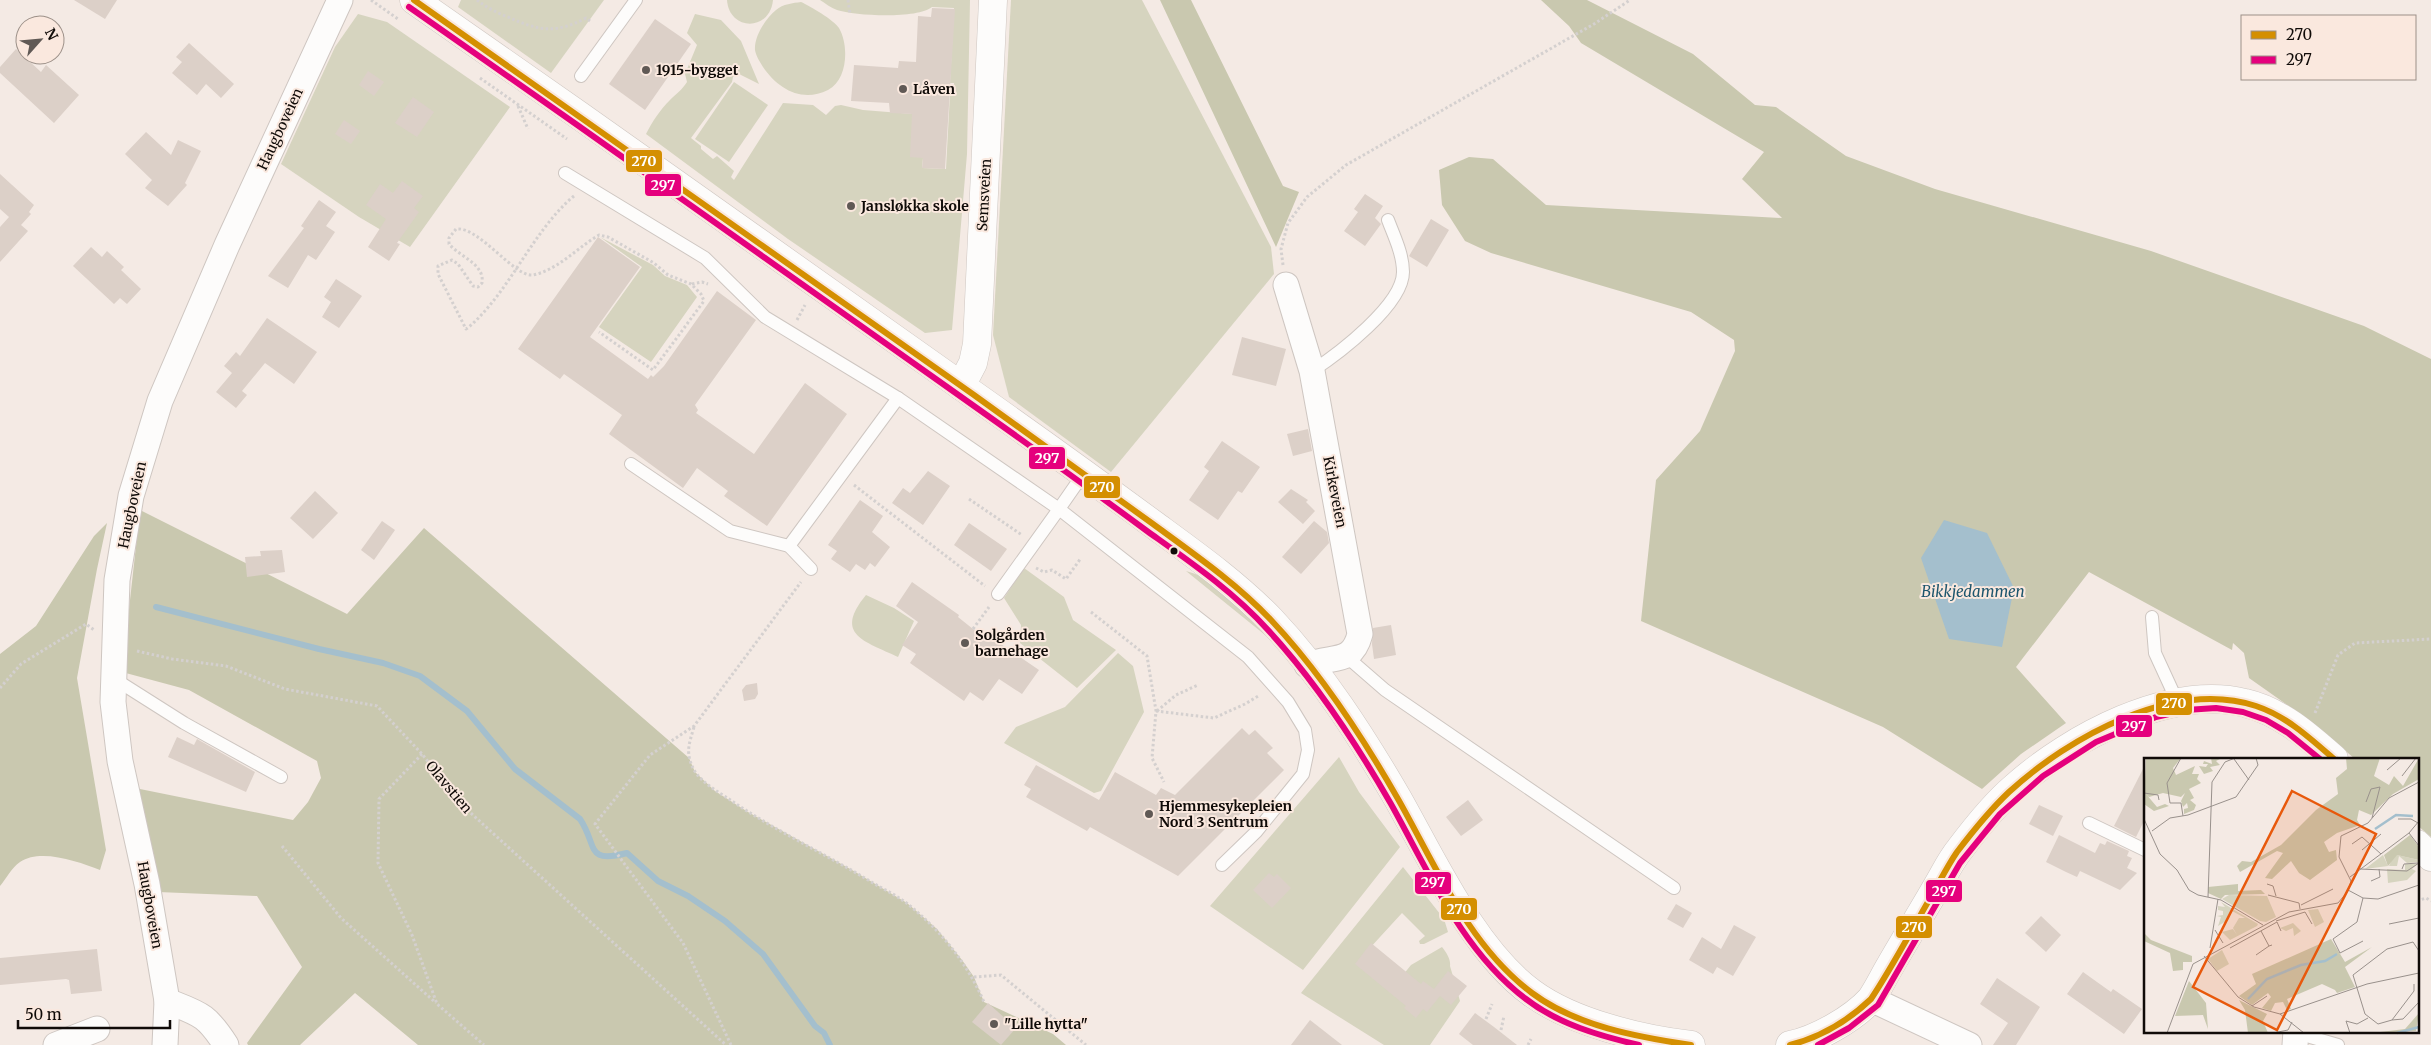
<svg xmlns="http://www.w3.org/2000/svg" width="2431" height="1045" font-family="Merriweather,serif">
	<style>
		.green { fill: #d6d4bf }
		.forest { fill: #c9c8af }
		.water { fill: #a4bfcd }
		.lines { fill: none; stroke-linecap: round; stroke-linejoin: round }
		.stream { stroke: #a4bfcd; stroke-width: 6 }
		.building { fill: #dcd0c8 }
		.service-casing { stroke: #cec6c1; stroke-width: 14 }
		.minor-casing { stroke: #cec6c1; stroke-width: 27 }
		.secondary-casing { stroke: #cec6c1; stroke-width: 29 }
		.path { stroke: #d4d0cf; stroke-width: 3; stroke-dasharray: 2.5 2.5; stroke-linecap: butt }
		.service { stroke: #fdfcfb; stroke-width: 12 }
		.minor { stroke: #fdfcfb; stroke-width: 25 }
		.secondary { stroke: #fdfcfb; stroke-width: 28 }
		.bus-1-casing { stroke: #fae8de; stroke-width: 10 }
		.bus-2-casing { stroke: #fae8de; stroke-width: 10 }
		.bus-1 { stroke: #d48f01; stroke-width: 6 }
		.bus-2 { stroke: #e5007d; stroke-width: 6 }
		.poi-dot { fill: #605955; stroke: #fae8de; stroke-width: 2 }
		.bus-dot { fill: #100b08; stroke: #fae8de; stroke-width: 2 }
		.labels { text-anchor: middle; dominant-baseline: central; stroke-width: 4; stroke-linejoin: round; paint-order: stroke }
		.poi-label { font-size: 14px; font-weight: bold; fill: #100b08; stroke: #fae8de; text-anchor: start }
		.street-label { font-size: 14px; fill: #100b08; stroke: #fae8de }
		.water-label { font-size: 15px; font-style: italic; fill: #1d556d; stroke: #fae8de }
		.inset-river { fill: none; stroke: #a4bfcd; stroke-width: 2.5 }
		.inset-road { fill: none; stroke: #99918c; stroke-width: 1 }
		.view { fill: #e8590c; fill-opacity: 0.15; stroke: #e8590c; stroke-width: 2.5 }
		.inset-edge { fill: none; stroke: #100b08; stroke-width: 2.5 }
		.line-badge { stroke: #fae8de; stroke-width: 2 }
		.badge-label { font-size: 14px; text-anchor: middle; font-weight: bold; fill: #fff }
	</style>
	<rect width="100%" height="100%" fill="#f4eae4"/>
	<g class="green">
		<path d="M461,0h143l-53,73 -93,-66z"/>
		<path d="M727,0h46c-3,32 -44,31 -46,0z"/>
		<path d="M820,0h150l-3,154 -15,176 -27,3 -137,-94 -142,-105c6,-12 14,-24 24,-34 6,-6 12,-10 17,-18l-2,-8 12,-29 -10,-12 8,-19 26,6 20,21 18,43 -20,-10 -6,3 -1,5 -41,56 10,8v3l12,10 4,-3 17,15 -3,6 3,3 49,-77 30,2 13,10 9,-9 6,-1 22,5 50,4 10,44 -1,10 24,1 4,-75h3l1,-11h-4l4,-75 -22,-1c-14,12 -77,9 -95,3 -6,-2 -12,-7 -17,-10z"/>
		<path d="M1011,0h131l129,247 3,27 -163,198 -102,-75 -16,-62z"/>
		<path d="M801,2c9,4 33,18 38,26 10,17 9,52 -11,62 -26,13 -50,-1 -65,-23 -3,-5 -7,-11 -8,-17 -1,-14 11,-32 21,-40 7,-6 17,-7 25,-8z"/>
		<path d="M358,14l29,8 123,85 -100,140 -51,-30 -78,-53 54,-117z"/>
		<path d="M734,82l34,23 -39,57 -34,-23z"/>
		<path d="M600,237l53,28 12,11 22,9 10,12 -46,65 -52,-35 43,-60z"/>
		<path d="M1024,568l40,29 9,23 43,30 -39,38 -57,-45 1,-18 -17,-27z"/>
		<path d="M1186,571c40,11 58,38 84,68z"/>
		<path d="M866,595l28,13 20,13 -16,36c-33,-16 -65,-22 -32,-62z"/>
		<path d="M1118,653l15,13 11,46 -43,79 -7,2 -90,-50 12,-16 49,-20z"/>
		<path d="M1339,757l20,35 41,55 -97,123 -93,-64z"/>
		<path d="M1403,867l41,52 4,13 -24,12h-4l-1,-3 6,-5 -23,-23 -33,36 26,36 16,-20 31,-18c4,5 9,12 8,19l10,35 -30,44h-46l-83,-52z"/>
	</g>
	<g class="forest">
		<path d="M1160,0h31l92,186 16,6 -23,55z"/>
		<path d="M1541,0h46l106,54 62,51 21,2 70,49 89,33 216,62 213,75 67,33v478l-14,-12v-66h-62l-42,-36 -64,-45 -5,-25 -11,-10 -1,7 -143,-78 -73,95 50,56 -45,31 -39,35 -99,-62 -242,-106 15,-141 44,-49 35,-80 -1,-11 -43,-28 -200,-59 -26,-12 -23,-36 -3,-35 30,-13 24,2 53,46 236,13 -40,-39 22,-27 -183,-109 -12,-17z"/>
		<path d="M140,510l207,104 77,-86 265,230 6,14 20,19 33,21 104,58 55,33 30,26 25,31 12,17 10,25 69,32 13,11h-648l-63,-52 -55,52h-52l-1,-2 55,-76 -45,-71 -99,-4 -23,-104 158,32 15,-18 13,-24 -4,-17 -128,-71 -67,-18z"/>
		<path d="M107,523l-10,46 -20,109 29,172 -6,20c-21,-8 -59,-22 -80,-8 -8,5 -14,17 -20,24v-232l36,-28 58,-90z"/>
	</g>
	<path class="water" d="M1944,520l43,13 27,55 -12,59 -53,-8 -28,-81z"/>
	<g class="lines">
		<path class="stream" d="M156,607l163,42 64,14 37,13 47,35 48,58 65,50c18,27 5,45 47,34l31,28 30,15 37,25 38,33 52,72 9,7 6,12"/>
	</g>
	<g class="building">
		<path d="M74,0h43l-12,19z"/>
		<path d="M932,8l23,1 -10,160 -23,-1 1,-10 -13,-1 2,-43 -22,-1 -1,-10 -38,-2 3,-36 44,3 1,-7 17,1 2,-46 13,1z"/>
		<path d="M655,19l36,25 -46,66 -36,-26z"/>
		<path d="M189,43l45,41 -13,14 -15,-14 -9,11 -25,-22 10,-11 -6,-5z"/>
		<path d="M16,49l25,23 5,-7 33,30 -25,28 -54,-50v-6z"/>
		<path d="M368,71l16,11 -10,14 -15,-11z"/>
		<path d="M413,97l21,15 -17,25 -22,-14z"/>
		<path d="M344,120l16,11 -9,13 -16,-10z"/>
		<path d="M146,132l25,23 7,-15 23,11 -16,32 2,2 -19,21 -23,-18 7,-8 -27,-26z"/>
		<path d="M0,174l34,31 -5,7 2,2 -10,11 7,6 -28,31v-35l9,-10 -9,-8z"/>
		<path d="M402,181l21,15 -9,12 5,4 -22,31 3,1 -11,17 -21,-14 18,-28 -20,-14 14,-21 13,9z"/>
		<path d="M1365,194l18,12 -8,12 6,6 -16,22 -21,-15 14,-19 -4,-3z"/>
		<path d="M319,200l17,12 -10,14 9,6 -19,28 -8,-5 -20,33 -20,-12 36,-48 -3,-2z"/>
		<path d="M1431,219l18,11 -22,37 -18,-11z"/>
		<path d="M598,237l42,30 -50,70 58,42 3,-4 2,2 11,-11 53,-75 39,29 -61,85 3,5 -2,3 58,41 51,-71 42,31 -80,112 -43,-30 4,-5 -31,-23 -14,20 -74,-54 13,-19 -58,-41 -4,5 -42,-30z"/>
		<path d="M91,247l11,10 5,-6 17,16 -3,3 20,19 -14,15 -7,-6 -6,6 -41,-38z"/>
		<path d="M336,279l26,17 -23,32 -17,-11 9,-15 -7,-5z"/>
		<path d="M267,318l50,34 -23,32 -29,-21 -23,28 5,4 -11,13 -20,-16 16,-19 -8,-7 12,-14 4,4z"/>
		<path d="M1242,337l44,12 -10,37 -44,-11z"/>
		<path d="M1308,429l4,22 -19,5 -6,-22z"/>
		<path d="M1222,441l38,26 -18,26 -4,-2 -20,29 -29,-20 20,-29 -5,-4z"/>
		<path d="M928,471l22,15 -27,39 -31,-22 11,-15 7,5z"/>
		<path d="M1291,489l17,11 -2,2 9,9 -12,13 -25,-22z"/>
		<path d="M315,491l23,22 -25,26 -23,-21z"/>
		<path d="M860,500l23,16 -11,16 18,15 -15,20 -5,-4 -5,7 -9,-6 -6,8 -19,-13 6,-8 -9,-6z"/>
		<path d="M382,521l13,9 -21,30 -13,-10z"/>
		<path d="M1314,521l13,11 2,11 -28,31 -19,-17z"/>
		<path d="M969,523l38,26 -16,22 -37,-26z"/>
		<path d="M282,550l3,22 -38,5 -2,-20 16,-1 -1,-5z"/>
		<path d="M912,582l47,33 -1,2 15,12 17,11 2,-2 47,32 -17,24 -23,-15 -16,22 -13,-9 -6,9 -54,-38 6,-9 -14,-9 16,-23 -22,-16z"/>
		<path d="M1391,625l5,30 -22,4 -2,-15 1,-16z"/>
		<path d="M757,683l1,11 -3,5 -11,2 -2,-11 4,-5z"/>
		<path d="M1242,728l7,7 6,-5 18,18 -6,5 17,17 -106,106 -88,-49 -3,4 -61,-34 5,-8 -7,-4 12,-20 63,35 16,-28 41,23 5,-7 14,7z"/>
		<path d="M177,737l17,8 3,-6 58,33 -9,20 -78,-35z"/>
		<path d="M2145,765v54l-9,18 -22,-11z"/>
		<path d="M1468,800l15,20 -22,16 -15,-19z"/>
		<path d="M2039,805l24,11 -10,20 -24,-12z"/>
		<path d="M2059,835l36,18 5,-10 5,2 2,-4 22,10 -2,5 5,2 -5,10 10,5 -17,17 -40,-19 -3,6 -11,-5 -20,-10z"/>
		<path d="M1269,873l5,4 3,-3 14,14 -19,20 -19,-18z"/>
		<path d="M1676,904l16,9 -9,15 -16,-9z"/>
		<path d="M2041,916l20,19 -15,17 -21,-19z"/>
		<path d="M1734,925l22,12 -23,39 -16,-9 -4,7 -24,-14 13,-23 19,12z"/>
		<path d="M1371,943l50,41 2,-3 11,8 14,-18 19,15 -16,19 -11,-9 -13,16 -4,-3 -7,9 -12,-10 2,-2 -51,-42z"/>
		<path d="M97,949l5,42 -31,3 -2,-14 -3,-1 -66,6v-27z"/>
		<path d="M2083,972l28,20 2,-3 29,20 -18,25 -57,-40z"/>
		<path d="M1997,978l43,29 -24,38h-23l15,-22 -28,-19z"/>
		<path d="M988,1003l28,25 -15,17 -29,-23z"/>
		<path d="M1475,1013l19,14 23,18h-44l-14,-11z"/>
		<path d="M1310,1020l32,25h-51z"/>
	</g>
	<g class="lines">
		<defs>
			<g id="service">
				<path d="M581,76l55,-76"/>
				<path d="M565,173l140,85 60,59 133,81 161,111 -61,85"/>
				<path d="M1312,371c26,-17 91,-66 91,-99 0,-18 -9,-36 -15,-52"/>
				<path d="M631,464l99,67 59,15"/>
				<path d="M1084,473l-25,36 189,148 40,45 17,28 3,20 -5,24 -47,58 -34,33"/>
				<path d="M811,569l-22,-23 109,-148"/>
				<path d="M2152,617l3,36 23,50"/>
				<path d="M1347,657l38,33 289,198"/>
				<path d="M113,678l71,45 97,54"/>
				<path d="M2089,823l56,27"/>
				<path d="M2293,1032l45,13"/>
			</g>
			<g id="minor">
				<path d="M1286,285l26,86 48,263c-8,31 -26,21 -53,31"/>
				<path d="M1871,999l98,46"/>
				<path d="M167,1001c33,13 39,13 59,44"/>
				<path d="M56,1045l41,-16"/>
				<path d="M165,1045l2,-44 -20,-117 -27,-123 -7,-59 4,-122 14,-84 29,-95 67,-156 113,-245"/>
				<path d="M2295,1045l1,-14"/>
			</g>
			<g id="secondary">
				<path d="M414,0c190,132 379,266 567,400 58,41 115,82 172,124 41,30 82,59 118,96 50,53 91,117 127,179 35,62 76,152 134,194 41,30 109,46 159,52"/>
				<path d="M961,386l12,-23 4,-19 16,-344"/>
				<path d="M2417,844l14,13"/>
				<path d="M1790,1045c26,-5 63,-26 81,-46 7,-10 13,-23 19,-33 15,-26 31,-52 46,-78 8,-13 14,-27 24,-39 15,-20 36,-46 55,-62 55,-49 155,-103 230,-84 35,8 63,33 89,56"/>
			</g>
		</defs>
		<use href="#service" class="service-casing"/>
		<use href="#minor" class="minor-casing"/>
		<use href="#secondary" class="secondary-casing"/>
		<g class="path">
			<path d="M371,0l27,19"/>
			<path d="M477,0c9,7 20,13 31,17 31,14 47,17 78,1l4,3"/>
			<path d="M848,0l2,14"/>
			<path d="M480,78l87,61"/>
			<path d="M518,106l10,23"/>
			<path d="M574,196c-41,34 -63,94 -105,131l-3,2 -28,-55v-8l14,-6 6,4 15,22 5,1 4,-4c3,-19 -22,-26 -33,-39v-6l7,-9c23,-3 59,49 77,46 25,-5 45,-28 66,-40l9,2 46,26 14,12 23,9 10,10 3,7 -51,69 -54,-38"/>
			<path d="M1283,265l-2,-16 7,-26 19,-26 39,-32 248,-141 36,-24"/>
			<path d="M692,284l10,-2 6,2"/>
			<path d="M797,320l8,-15"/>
			<path d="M854,485l131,101"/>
			<path d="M969,499l53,36"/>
			<path d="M1036,568l8,4 8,-2 14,9 15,-21"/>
			<path d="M1091,612l56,44 9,55 -4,47 12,24"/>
			<path d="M973,629l16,-22"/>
			<path d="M137,651l35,8 54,7 59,23 92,17 45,48 41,52 263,239"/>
			<path d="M0,688l21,-24 65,-40 8,6"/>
			<path d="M1156,711l58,7 31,-14 15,-9"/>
			<path d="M1157,711l19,-16 22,-10"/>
			<path d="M2315,713l23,-58 17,-12 76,-4"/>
			<path d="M694,727c-5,17 -9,26 0,43 7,12 24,22 35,29 46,32 97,55 144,84 12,7 25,13 36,22 33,27 58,58 75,97"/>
			<path d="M422,754l-43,45 -1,64 34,72 25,69 47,41"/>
			<path d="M282,846l59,72 95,85"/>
			<path d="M2417,901l9,-3 5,3"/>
			<path d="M974,977l27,-2 85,70"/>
			<path d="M1486,1019l6,-15"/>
			<path d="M1501,1030l3,-14"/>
			<path d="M731,1045l-48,-102 -88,-119 55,-69 44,-29 107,-144"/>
			<path d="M1528,1045l3,-6"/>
		</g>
		<use href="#service" class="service"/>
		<use href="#minor" class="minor"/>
		<use href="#secondary" class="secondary"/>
		<defs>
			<g id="bus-1">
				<path d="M414,0c188,131 374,263 560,395 60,43 120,86 179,129 41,30 83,59 118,96 50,53 91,116 127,179 38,67 70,146 134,194 44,33 105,44 159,52"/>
				<path d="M1790,1045c31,-8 58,-24 81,-46 22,-33 41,-70 61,-104 8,-14 16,-30 25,-43 16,-21 33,-42 52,-60 60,-55 164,-113 247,-86 30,10 54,32 78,53"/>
			</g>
			<g id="bus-2">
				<path d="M409,7c189,132 377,265 565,399 58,41 116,83 173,125 42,30 86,60 121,99 48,52 88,113 123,174 38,68 71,147 135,195 32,25 74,37 113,46"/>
				<path d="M1818,1045l31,-17 29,-23 82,-142 40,-49 43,-38 53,-34 60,-25 30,-7 30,-2 27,4 23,8 22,13 32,26"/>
			</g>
		</defs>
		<use href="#bus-1" class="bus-1-casing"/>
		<use href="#bus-2" class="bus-2-casing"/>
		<use href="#bus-1" class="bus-1"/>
		<use href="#bus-2" class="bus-2"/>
	</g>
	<g class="poi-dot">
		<circle cx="646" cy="70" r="5"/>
		<circle cx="903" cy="89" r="5"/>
		<circle cx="851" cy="206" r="5"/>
		<circle cx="965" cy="643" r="5"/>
		<circle cx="1149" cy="814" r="5"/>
		<circle cx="994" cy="1024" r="5"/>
	</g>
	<circle class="bus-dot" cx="1174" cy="551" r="4.5"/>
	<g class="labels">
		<g class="poi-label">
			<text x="656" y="70">1915-bygget</text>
			<text x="913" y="89">Låven</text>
			<text x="861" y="206">Jansløkka skole</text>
			<text x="975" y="635">Solgården<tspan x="975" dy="16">barnehage</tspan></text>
			<text x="1159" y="806">Hjemmesykepleien<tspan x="1159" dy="16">Nord 3 Sentrum</tspan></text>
			<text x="1004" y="1024">"Lille hytta"</text>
		</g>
		<g class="street-label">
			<text transform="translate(280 129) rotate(-65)">Haugboveien</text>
			<text transform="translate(984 195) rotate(-87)">Semsveien</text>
			<text transform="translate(1335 492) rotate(79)">Kirkeveien</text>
			<text transform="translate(132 505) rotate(-78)">Haugboveien</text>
			<text transform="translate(449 787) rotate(50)">Olavstien</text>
			<text transform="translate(150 905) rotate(80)">Haugboveien</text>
		</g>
		<g class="water-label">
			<text x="1973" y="591">Bikkjedammen</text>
		</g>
	</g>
	<g transform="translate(2144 758)">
		<rect width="275" height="275" fill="#f4eae4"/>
		<path d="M239,97l5,11 -23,3zM250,97h3l22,5v2l-12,1 -8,-7 -2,10h-8zM261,106h12l-5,5 4,2 -9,9 -19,3 -1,-14 18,1zM85,137l38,1 9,21 -10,5 -6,-1 -38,-22zM77,144l37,22 -1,2 -27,14 -8,-8 11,-3 4,6 -4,-7 6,-10h6l-13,-7 -4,9 -10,6 3,-9 -4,-1 6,-1v-4l-5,-1v-4l7,1zM174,151l6,13 -9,5 -7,-17zM149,165l8,8 -7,5 -1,-8 -7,3 -6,-3zM78,192l7,14 -12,7 -9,-12z" fill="#d6d4bf"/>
		<path d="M2,0h35l-8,10 3,7 19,-9 -3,8h7l-2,5 4,4 -12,6 5,9 -4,2 6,5 -2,5 -10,4v-5l4,-1 -1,-5 -4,4 -2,-6 4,-8 -4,4 -18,-4 -14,4 -3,-3 11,13 8,-3 4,2 -15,5 -10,-7zM67,0h11l-6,3 4,4 -10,2 3,4 -9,3 -5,-8 7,1 2,-3h-5l1,-3 8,3zM202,0h34l-6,18 15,9 5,-9 9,10 16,-28v21l-26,15 -22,21 -12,-5 -2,10 3,5 -23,8 -13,9 5,10 7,-2 1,10 -27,20 -11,-7 -8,-12 -19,18 -7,-1 18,-25 -6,-2 -37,21 -3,-6 5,-5 9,1 30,-17 35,-35 22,-16 -2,-16 11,-9zM266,77l9,12v13l-22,-5 -9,11 -4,-11zM94,126v7l23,-1 4,4 -40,1 -4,4 -13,-6v-6zM0,175l7,7 41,16v6h-9v8l-10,1 -3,-18 -26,-12zM187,181l14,23 27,-15 -27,20 10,20 -18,6 -2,-3 -13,-6 -35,15 4,10 -4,1 -4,-8 -8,1 -4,8 -9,-3 9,-11 -3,-4 -16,12 -13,-9 17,-12 -4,-10zM45,223l17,22 2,26 -5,-14 -28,1zM95,242l28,14 -4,7 5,12h-20l-3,-23zM275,255l-3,18 -44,2 33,-4z" fill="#c9c8af"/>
		<path class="inset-river" d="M231,71l21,-14 17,1M104,241l19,-20 34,-14 24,-4 12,-7M253,275l22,-6"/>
		<path class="inset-road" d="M37,0l-14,25 3,20h11l2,13M90,1l15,21M243,12l14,-12M258,18l14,-18M0,35l14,2 1,5M222,44l5,-13 9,-2 -8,31M0,61l16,35 17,16 12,20 9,5 23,5 42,25M254,61h13l7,4M8,73l18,-13 18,-3 48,-18 22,-32 -2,-7M265,75l10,13M208,86l10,-7 19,17M218,92l19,-16M216,111l47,2 12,-8M258,111l2,-5 14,-1M206,119l59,-44 10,-12M227,123l9,-4 -1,-8M123,126l6,2 3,10M204,132l15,8 15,1 41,-14M124,137l31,8 1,6M64,139l4,-115 13,-20 10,-4M157,147l32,-16M132,163l29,-9 7,12M245,166l30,-6M71,172l8,13M117,173l8,15 3,-1M219,183l-23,12 -7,-14 24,-17 6,-24M66,190l8,-49M86,190l47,-26 4,9M112,197l13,-9M60,198l34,41 16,10 26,7 24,19M270,226v7l-22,29 -14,4 -13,-10 -12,-39 34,-26 26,-7 6,9M108,248l15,-10M136,256l87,-30 52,-11M248,262l11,-1 16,-17M23,275l26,-69 96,-52 49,-9 10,-12 3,-10 -12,-24 2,-21 27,-13 21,-25 30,-16M129,275l15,-3 4,-8M206,275l-4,-12 11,3 11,-6"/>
		<path class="view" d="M148,33l84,43 -99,196 -84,-43z"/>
		<rect width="275" height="275" class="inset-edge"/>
	</g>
	<g class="line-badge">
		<rect x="625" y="149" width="38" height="24" rx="5" fill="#d48f01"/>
		<rect x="644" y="173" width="38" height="24" rx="5" fill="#e5007d"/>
		<rect x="1028" y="446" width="38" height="24" rx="5" fill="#e5007d"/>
		<rect x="1083" y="475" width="38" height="24" rx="5" fill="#d48f01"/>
		<rect x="2155" y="692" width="38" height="24" rx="5" fill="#d48f01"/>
		<rect x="2115" y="714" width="38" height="24" rx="5" fill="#e5007d"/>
		<rect x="1414" y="871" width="38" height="24" rx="5" fill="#e5007d"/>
		<rect x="1925" y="879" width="38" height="24" rx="5" fill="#e5007d"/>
		<rect x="1440" y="897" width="38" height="24" rx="5" fill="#d48f01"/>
		<rect x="1895" y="915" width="38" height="24" rx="5" fill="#d48f01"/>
	</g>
	<g class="badge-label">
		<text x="644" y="166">270</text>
		<text x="663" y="190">297</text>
		<text x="1047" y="463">297</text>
		<text x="1102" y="492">270</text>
		<text x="2174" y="708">270</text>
		<text x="2134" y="731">297</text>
		<text x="1433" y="887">297</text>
		<text x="1944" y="896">297</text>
		<text x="1459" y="914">270</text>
		<text x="1914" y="932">270</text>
	</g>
	<rect x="2241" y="15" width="175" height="65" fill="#fae8de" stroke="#9c9088"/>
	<rect x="2251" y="31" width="25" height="8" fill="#d48f01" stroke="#9c9088"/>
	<text x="2286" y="40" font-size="15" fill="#100b08">270</text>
	<rect x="2251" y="56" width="25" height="8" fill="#e5007d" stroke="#9c9088"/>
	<text x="2286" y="65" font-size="15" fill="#100b08">297</text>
	<g transform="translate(40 40) rotate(63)"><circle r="24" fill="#fae8de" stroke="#9c9088"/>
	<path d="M0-4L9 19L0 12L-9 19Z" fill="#605955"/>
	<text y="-8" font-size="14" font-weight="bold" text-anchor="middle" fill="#100b08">N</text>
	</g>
	<path d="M18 1020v8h152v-8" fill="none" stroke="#100b08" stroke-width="2.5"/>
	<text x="25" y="1020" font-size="15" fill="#100b08" stroke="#fae8de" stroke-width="4" paint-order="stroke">50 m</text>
</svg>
